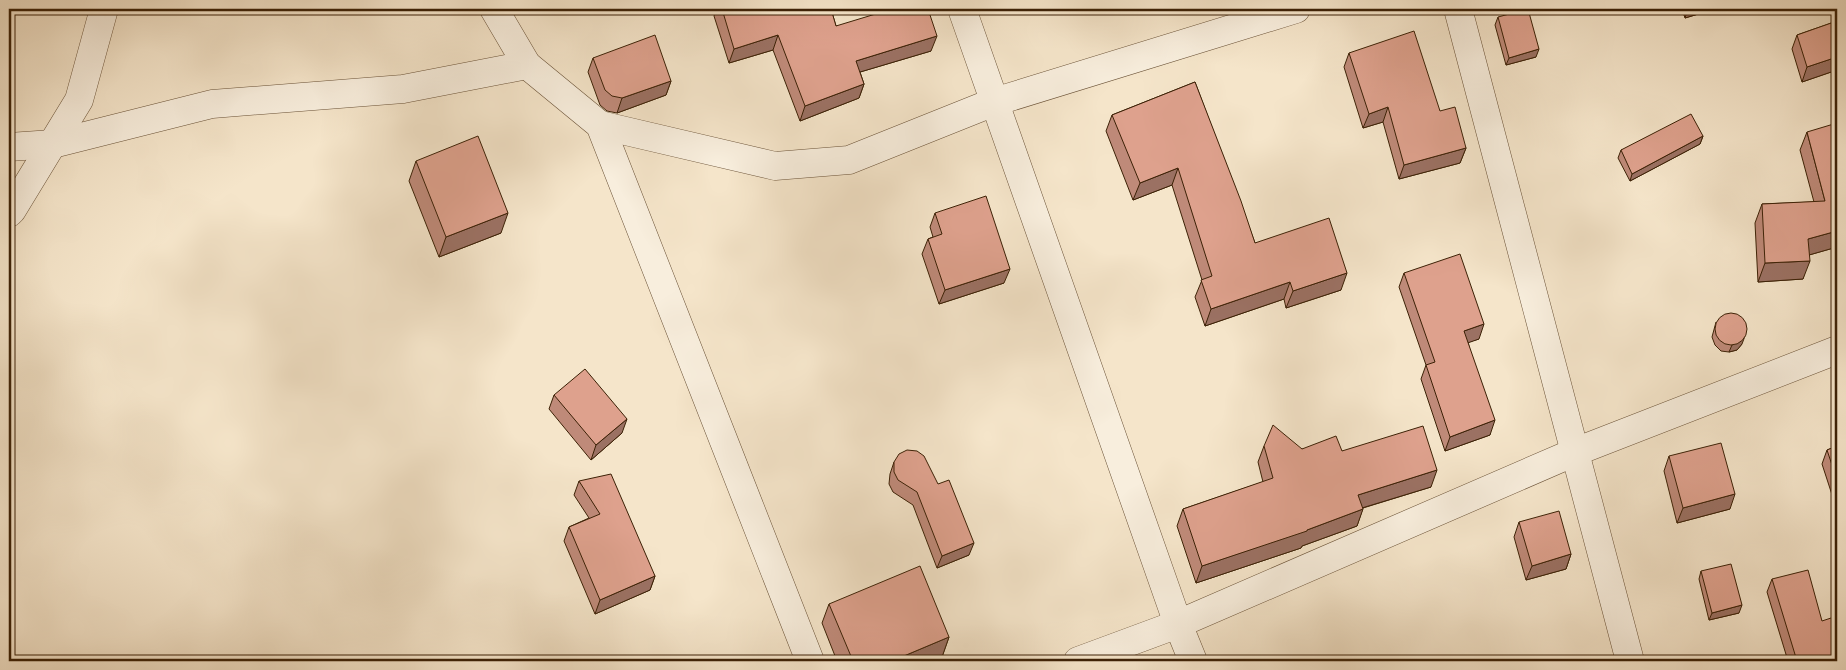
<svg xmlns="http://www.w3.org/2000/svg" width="1846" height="670" font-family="'Old Standard TT',serif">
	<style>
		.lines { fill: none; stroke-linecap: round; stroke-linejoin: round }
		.street-casing { stroke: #6a5237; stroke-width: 29 }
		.street { stroke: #f8eedd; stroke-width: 28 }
		.wall { fill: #bf8a79; stroke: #3c2106 }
		.shaded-wall { fill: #9b7163; stroke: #3c2106 }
		.building { fill: #dea18d; stroke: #3c2106 }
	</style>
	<rect width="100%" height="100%" fill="#f5e5ca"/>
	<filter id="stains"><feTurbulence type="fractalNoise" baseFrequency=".004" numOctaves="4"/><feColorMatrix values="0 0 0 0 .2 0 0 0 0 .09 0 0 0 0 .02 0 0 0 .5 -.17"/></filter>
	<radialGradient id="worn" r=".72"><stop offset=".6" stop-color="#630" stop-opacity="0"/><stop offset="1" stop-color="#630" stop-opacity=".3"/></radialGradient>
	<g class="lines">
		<defs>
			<g id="street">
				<path d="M494,9l33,56 73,60 210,536"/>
				<path d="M962,9l216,615 15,37"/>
				<path d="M1458,9l172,652"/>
				<path d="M600,125l175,41 74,-6 145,-58 302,-93"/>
				<path d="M9,147l44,-3 159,-40 191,-15 124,-24"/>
				<path d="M9,213l3,-3 67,-110 25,-91"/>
				<path d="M1078,661l100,-37 397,-172 262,-102"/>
			</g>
		</defs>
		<use href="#street" class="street-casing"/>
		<use href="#street" class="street"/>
	</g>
	<g class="wall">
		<path d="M716,9h115l5,17 95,25 -71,21 4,12 -5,14 -59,23 -27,-71 -44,13 -15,-47z"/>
		<path d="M1682,9h33l-30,9z"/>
		<path d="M1498,17l38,40 -30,8 -11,-40z"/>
		<path d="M1837,21v49l-35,12 -10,-33 5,-14z"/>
		<path d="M1349,53l91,58 26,37 -6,15 -61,16 -16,-57 -20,6 -19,-61z"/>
		<path d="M593,58l78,23 -5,14 -49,18 -10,-2 -7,-6 -12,-33z"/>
		<path d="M1195,82l60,161 86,47 -55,18 -2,-9 -79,27 -10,-29 7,-17 -30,-95 -39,15 -27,-69 6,-16z"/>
		<path d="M1807,132l30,115 -28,8 -6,24 -45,3 -3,-59 7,-19 52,-2 -14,-52z"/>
		<path d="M1703,136l-3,8 -70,37 -12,-23 3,-8z"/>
		<path d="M416,161l85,72 -62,24 -30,-76z"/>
		<path d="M935,213l69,70 -65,21 -17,-50 6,-15 5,-2 -3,-10z"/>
		<path d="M1404,273l75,66 -11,3 22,93 -45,16 -24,-72 5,-14 -27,-78z"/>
		<path d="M1716,322l26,22 -5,6 -8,2 -8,-1 -6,-6 -3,-8z"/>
		<path d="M554,395l68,38 -31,27 -42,-51z"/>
		<path d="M1264,446l38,3 40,2 89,36 -68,21 -6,18 -55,20 -1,2 -105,35 -19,-57 6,-17 80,-27 -5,-20z"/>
		<path d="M1837,446v64l-15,-46 5,-14z"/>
		<path d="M1669,456l61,53 -53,14 -13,-52z"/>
		<path d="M894,462l75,93 -32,13 -24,-63 -20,-13 -4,-8 1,-10z"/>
		<path d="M579,481l76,95 -5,14 -55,24 -31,-73 5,-14 20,-9 -15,-23z"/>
		<path d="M1519,522l52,32 -5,15 -40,11 -12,-43z"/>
		<path d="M1701,571l38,42 -30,7 -10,-41z"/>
		<path d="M1772,579l50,42 15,40h-49l-21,-69z"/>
		<path d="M829,604l120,33 -7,20 -10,4h-95l-15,-38z"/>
	</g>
	<g class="shaded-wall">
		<path d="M1688,9h27l-30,9z"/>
		<path d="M778,35l-5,15 -44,13 5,-14z"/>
		<path d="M937,36l-6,15 -81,24 6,-14z"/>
		<path d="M1539,49l-3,8 -30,8 3,-7z"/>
		<path d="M1837,57v13l-35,12 5,-15z"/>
		<path d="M671,81l-5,14 -49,18 5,-15z"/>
		<path d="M864,84l-5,14 -59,23 5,-15z"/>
		<path d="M1388,107l-5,15 -20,6 6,-14z"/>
		<path d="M1703,136l-3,8 -70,37 2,-7z"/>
		<path d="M1466,148l-6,15 -61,16 5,-14z"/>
		<path d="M1178,168l-6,17 -39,15 7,-17z"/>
		<path d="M508,213l-7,20 -62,24 7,-20z"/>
		<path d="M1837,231v16l-35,10 6,-18z"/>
		<path d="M1810,261l-7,18 -45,3 7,-19z"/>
		<path d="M1010,269l-6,14 -65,21 6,-14z"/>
		<path d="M1347,273l-6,17 -55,18 7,-17z"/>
		<path d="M1290,282l-6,17 -79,27 6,-17z"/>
		<path d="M1484,324l-5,15 -20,7 5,-15z"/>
		<path d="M1745,336l-3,8 -5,6 -8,2 3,-7z"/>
		<path d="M627,419l-5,14 -31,27 5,-15z"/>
		<path d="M1495,420l-5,15 -45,16 5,-14z"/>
		<path d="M1437,470l-6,17 -79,24 6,-16z"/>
		<path d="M1735,494l-5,15 -53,14 6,-15z"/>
		<path d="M1363,509l-6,17 -55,20 -1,2 -105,35 6,-17 105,-36z"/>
		<path d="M974,543l-5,12 -32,13 5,-12z"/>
		<path d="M1571,554l-5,15 -40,11 6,-14z"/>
		<path d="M655,576l-5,14 -55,24 5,-14z"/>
		<path d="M1742,605l-3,8 -30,7 3,-7z"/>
		<path d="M949,637l-7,20 -10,4h-40z"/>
	</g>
	<g class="building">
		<path d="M722,9h109l5,17 56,-17h36l9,27 -81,25 8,23 -59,22 -27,-71 -44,14z"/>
		<path d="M1528,9l11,40 -30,9 -11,-41z"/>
		<path d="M1837,21v36l-30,10 -10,-32z"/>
		<path d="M1414,31l26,80 15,-4 11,41 -62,17 -16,-58 -19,7 -20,-61z"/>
		<path d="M655,35l16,46 -49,17 -10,-2 -7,-6 -12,-32z"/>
		<path d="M1195,82l46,119 14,42 74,-25 18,55 -54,18 -3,-9 -79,27 -10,-29 11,-4 -34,-108 -38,15 -28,-68z"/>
		<path d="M1691,114l12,22 -71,38 -11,-24z"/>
		<path d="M1837,123v108l-29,8 2,22 -45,2 -3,-59 63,-3 -18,-69z"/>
		<path d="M478,136l30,77 -62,24 -30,-76z"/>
		<path d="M986,196l24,73 -65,21 -17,-51 14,-5 -7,-21z"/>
		<path d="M1460,254l24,70 -20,7 31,89 -45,17 -24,-72 9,-3 -31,-89z"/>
		<circle cx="1731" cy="329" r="16"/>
		<path d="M585,369l42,50 -31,26 -42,-50z"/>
		<path d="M1273,425l29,24 34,-13 6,15 81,-25 14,44 -79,25 5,14 -56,21v1l-105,35 -19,-57 90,-31 -9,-32z"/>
		<path d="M1721,443l14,51 -52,14 -14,-52z"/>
		<path d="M1837,446v34l-10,-30z"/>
		<path d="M907,450l10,1 7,5 14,28 11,-4 25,63 -32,13 -25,-64 -19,-12 -4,-8v-10l5,-8z"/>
		<path d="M611,474l44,102 -55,24 -31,-73 31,-13 -21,-33z"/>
		<path d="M1559,511l12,43 -39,12 -13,-44z"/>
		<path d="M1731,564l11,41 -30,8 -11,-42z"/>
		<path d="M920,566l29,71 -57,24h-39l-24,-57z"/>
		<path d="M1808,570l14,51 15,-5v45h-40l-25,-82z"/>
	</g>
	<rect width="1846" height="670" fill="none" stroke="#f5e5ca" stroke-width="30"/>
	<rect x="10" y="10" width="1826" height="650" fill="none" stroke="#3c2106" stroke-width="2.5"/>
	<rect x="15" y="15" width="1816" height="640" fill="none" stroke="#3c2106"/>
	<rect width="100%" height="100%" filter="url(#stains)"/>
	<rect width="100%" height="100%" fill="url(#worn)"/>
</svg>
